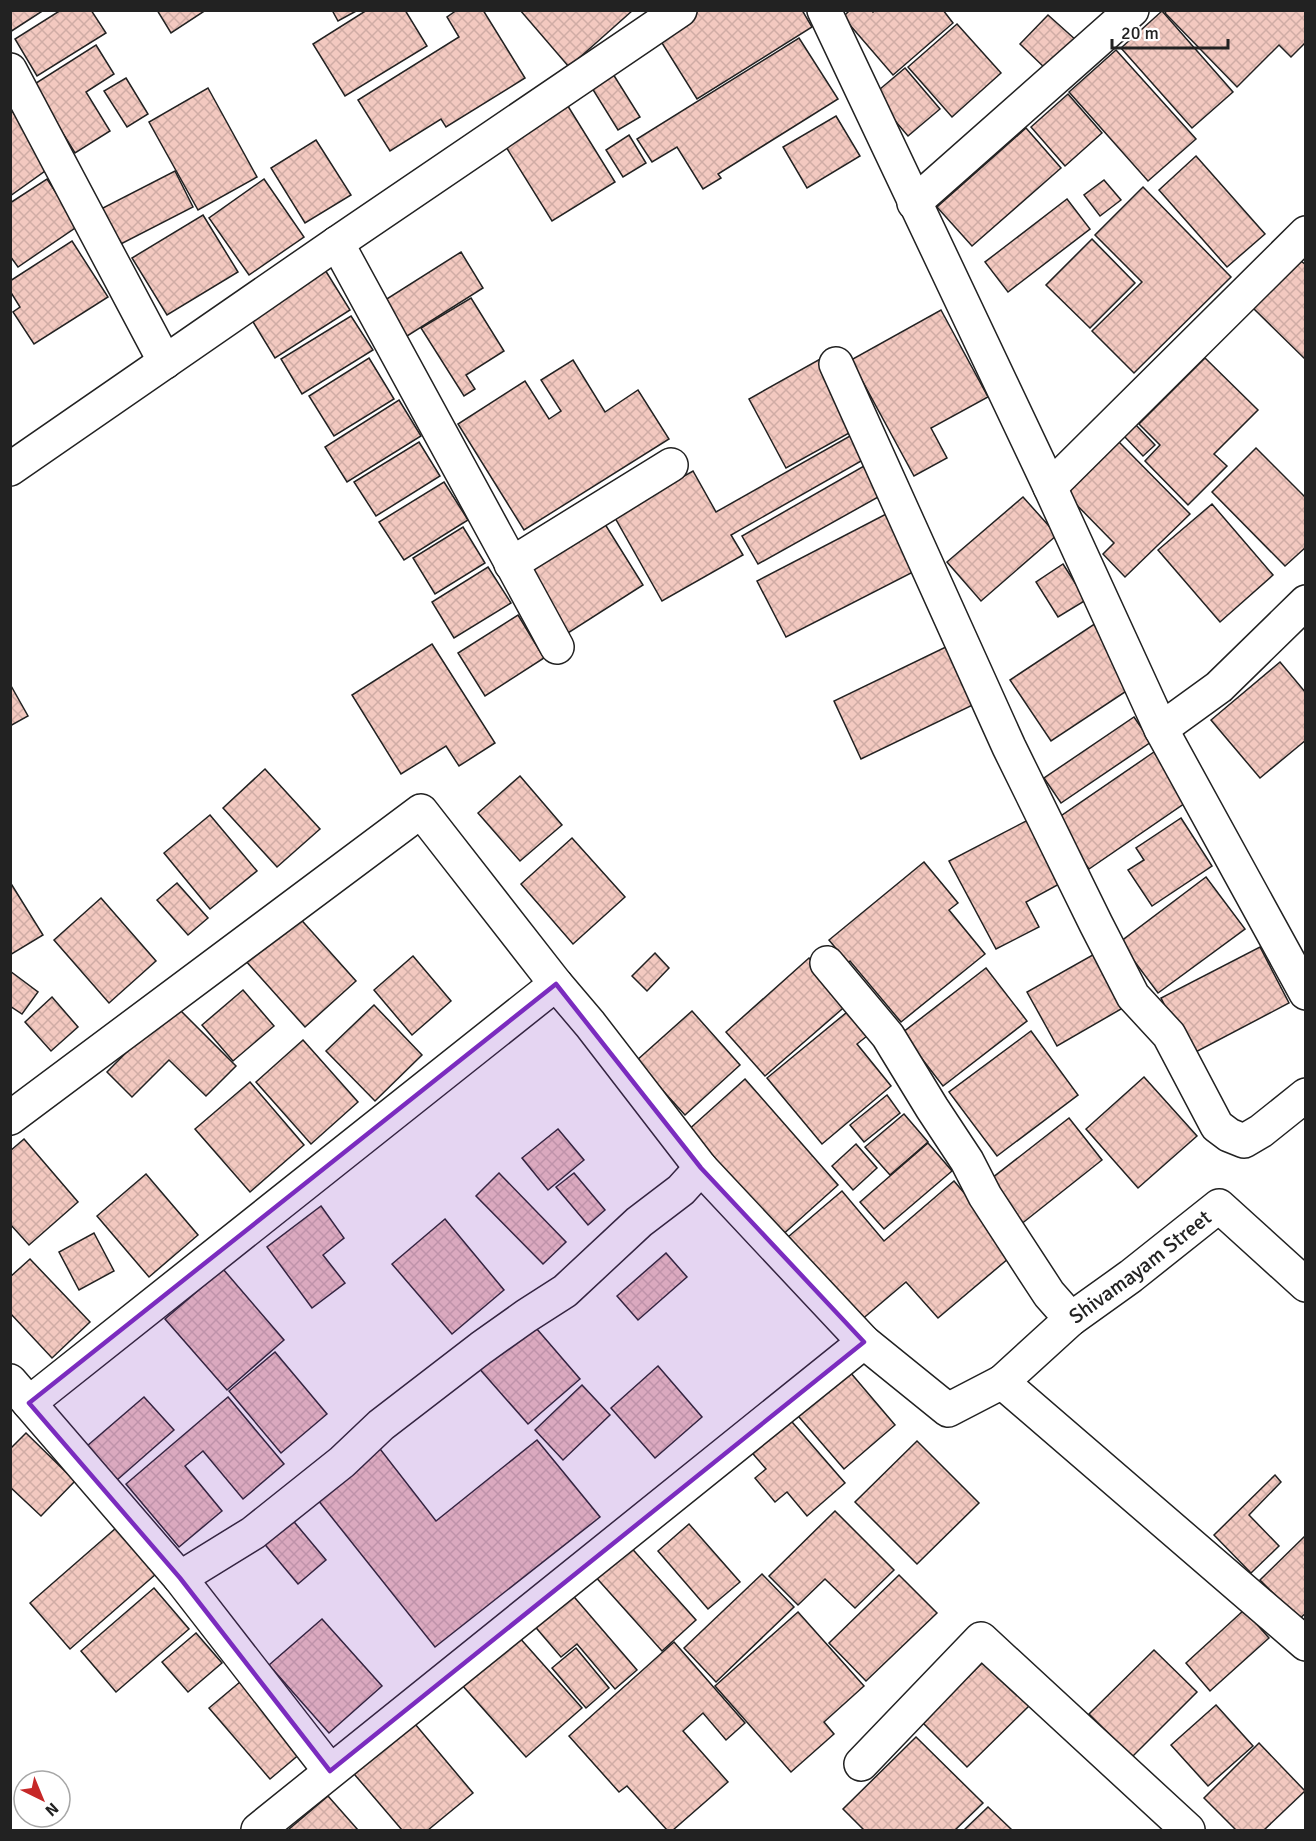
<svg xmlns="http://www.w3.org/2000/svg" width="1316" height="1841" font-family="Signika,sans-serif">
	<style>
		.building { fill: url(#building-cross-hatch); stroke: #222; stroke-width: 1.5 }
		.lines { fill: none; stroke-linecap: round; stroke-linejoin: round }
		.street-casing { stroke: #222; stroke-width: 36 }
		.street { stroke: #fff; stroke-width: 33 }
		.marked { fill: #7b2cbf; fill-opacity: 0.2; stroke: #7b2cbf; stroke-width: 4.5; stroke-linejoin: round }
		.labels { text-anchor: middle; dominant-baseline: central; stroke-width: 4.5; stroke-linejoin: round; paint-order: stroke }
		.street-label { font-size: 21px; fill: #222; stroke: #fff }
	</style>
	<defs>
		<pattern id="building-cross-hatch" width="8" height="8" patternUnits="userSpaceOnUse" patternTransform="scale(1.5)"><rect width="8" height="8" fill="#f3c9c0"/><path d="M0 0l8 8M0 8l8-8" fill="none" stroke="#d0aca5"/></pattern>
	</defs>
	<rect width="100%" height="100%" fill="#fff"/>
	<g class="building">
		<path d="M10,10h34l-34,22z"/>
		<path d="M61,10h30l15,23 -69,43 -22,-37z"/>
		<path d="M157,10h49l-35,23z"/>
		<path d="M332,10h26l-20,11z"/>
		<path d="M367,10h38l22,36 -82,50 -32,-52z"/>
		<path d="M457,10h26l42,68 -79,49 -5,-8 -51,32 -32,-51 101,-63 -12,-20z"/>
		<path d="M520,10h113l-64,57z"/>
		<path d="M697,10h105l10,17 -115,72 -40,-64z"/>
		<path d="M850,10h22l1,2 2,-2h68l10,13 -60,52 -50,-58z"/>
		<path d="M1167,10h139v32l-15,15 -12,-12 -42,42 -72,-74z"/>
		<path d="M1162,11l71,81 -41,36 -71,-80z"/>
		<path d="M1048,15l29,26 -29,30 -28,-27z"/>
		<path d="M957,24l44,49 -49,44 -44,-50z"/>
		<path d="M799,38l39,61 -120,75 3,4 -18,11 -26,-42 -25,15 -15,-23z"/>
		<path d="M96,45l18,29 -28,18 24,39 -35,22 -42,-68z"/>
		<path d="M1116,50l80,89 -48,42 -79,-89z"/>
		<path d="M608,66l32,51 -22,13 -31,-50z"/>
		<path d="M905,68l35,41 -32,27 -35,-41z"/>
		<path d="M126,78l22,36 -21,13 -23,-36z"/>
		<path d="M208,88l49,89 -59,33 -49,-88z"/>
		<path d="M1068,94l34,39 -37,33 -34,-39z"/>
		<path d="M566,103l49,79 -63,39 -49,-79z"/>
		<path d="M10,108l42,58 -42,30z"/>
		<path d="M836,116l24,40 -53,32 -24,-41z"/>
		<path d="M1026,128l35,40 -89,78 -35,-39z"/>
		<path d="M629,135l17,28 -23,14 -17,-27z"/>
		<path d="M316,140l35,55 -46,28 -34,-55z"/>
		<path d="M1196,156l69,78 -38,33 -68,-77z"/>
		<path d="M175,171l18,36 -78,40 -18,-36z"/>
		<path d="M47,179l31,47 -60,41 -8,-11v-53z"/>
		<path d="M264,179l40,58 -55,38 -40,-57z"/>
		<path d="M1104,180l17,20 -21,16 -16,-21z"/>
		<path d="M1143,187l88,90 -97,96 -42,-42 50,-49 -47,-47z"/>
		<path d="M1067,199l23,30 -82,63 -23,-30z"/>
		<path d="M203,215l35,57 -71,43 -35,-57z"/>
		<path d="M1092,239l43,44 -45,45 -44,-43z"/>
		<path d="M72,241l36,56 -74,47 -21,-32 7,-5 -10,-16v-10z"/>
		<path d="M461,252l22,36 -79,50 -22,-36z"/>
		<path d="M1301,261l5,4v95l-53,-52z"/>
		<path d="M322,265l28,45 -75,48 -28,-46z"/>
		<path d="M471,298l33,53 -38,24 9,14 -11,7 -43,-68z"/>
		<path d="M941,310l47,87 -57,31 16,30 -33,18 -63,-116z"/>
		<path d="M351,316l22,34 -71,44 -21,-35z"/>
		<path d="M369,358l25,41 -60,37 -25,-40z"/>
		<path d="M822,358l38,69 -74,41 -37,-69z"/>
		<path d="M1205,358l53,52 -44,44 13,12 -39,39 -43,-44 15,-16 -21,-21z"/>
		<path d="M573,360l32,52 33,-22 31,49 -145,91 -66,-106 67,-43 24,38 12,-8 -20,-31z"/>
		<path d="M399,400l22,36 -74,46 -22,-35z"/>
		<path d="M1135,424l20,21 -12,11 -19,-20z"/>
		<path d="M857,432l13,24 -139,79 12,20 -81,46 -48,-85 79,-45 23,41z"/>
		<path d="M419,442l21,34 -64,40 -22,-34z"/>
		<path d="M1119,442l71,72 -65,63 -22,-23 11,-11 -48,-49z"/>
		<path d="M1256,448l50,50v49l-21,19 -73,-74z"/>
		<path d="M864,466l16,30 -122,68 -16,-28z"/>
		<path d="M444,482l24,38 -64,40 -25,-38z"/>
		<path d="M1023,497l34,38 -76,66 -34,-39z"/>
		<path d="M1212,504l61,71 -53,47 -62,-72z"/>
		<path d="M890,512l29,57 -133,68 -29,-56z"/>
		<path d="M603,521l40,64 -75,48 -41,-65z"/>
		<path d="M463,527l22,36 -50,31 -22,-36z"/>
		<path d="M1063,564l23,36 -28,17 -22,-35z"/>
		<path d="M488,567l23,36 -57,35 -22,-36z"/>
		<path d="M518,615l26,43 -59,38 -27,-43z"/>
		<path d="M1096,623l41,61 -86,57 -41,-61z"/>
		<path d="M432,644l63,99 -36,23 -13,-20 -45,28 -49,-79z"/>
		<path d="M952,644l27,58 -118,57 -27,-58z"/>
		<path d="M1280,662l26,31v47l-46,38 -49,-58z"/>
		<path d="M10,684l18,32 -18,10z"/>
		<path d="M1134,717l17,25 -90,61 -17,-25z"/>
		<path d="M1154,752l34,49 -99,68 -34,-49z"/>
		<path d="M265,769l55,60 -43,38 -54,-59z"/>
		<path d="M520,776l42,49 -42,36 -42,-48z"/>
		<path d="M210,815l47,56 -47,38 -46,-56z"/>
		<path d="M1181,818l31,48 -60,40 -24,-36 16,-10 -8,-12z"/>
		<path d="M1030,819l33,63 -37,20 13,25 -43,22 -47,-88z"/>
		<path d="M572,838l53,59 -52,47 -52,-60z"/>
		<path d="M924,862l34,41 -9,7 36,44 -84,68 -51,-61 -2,2 -19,-23z"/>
		<path d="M1206,877l39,52 -87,64 -38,-51z"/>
		<path d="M10,882l33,53 -33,20z"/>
		<path d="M177,883l31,35 -20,17 -31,-35z"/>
		<path d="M101,898l55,63 -47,42 -55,-63z"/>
		<path d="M296,914l60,67 -51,46 -60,-67z"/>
		<path d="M1260,947l29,56 -99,52 -29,-57z"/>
		<path d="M1098,952l30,53 -71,41 -30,-54z"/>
		<path d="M655,953l14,15 -22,23 -15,-15z"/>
		<path d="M413,956l38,45 -39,34 -38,-45z"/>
		<path d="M809,958l40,45 -84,73 -39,-44z"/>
		<path d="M986,968l41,53 -84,65 -41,-53z"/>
		<path d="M10,971l28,21 -16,22 -12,-8z"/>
		<path d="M243,990l31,36 -41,35 -31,-36z"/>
		<path d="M52,997l26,30 -27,24 -26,-29z"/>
		<path d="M174,1004l62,62 -30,30 -37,-36 -37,37 -25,-25z"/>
		<path d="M374,1005l48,50 -47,46 -49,-50z"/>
		<path d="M852,1008l20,24 -15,12 34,42 -69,58 -55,-66z"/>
		<path d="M692,1011l48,54 -55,50 -49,-54z"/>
		<path d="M1031,1031l47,64 -81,61 -48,-64z"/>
		<path d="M303,1040l55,62 -47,42 -55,-62z"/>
		<path d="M1144,1077l53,59 -59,52 -52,-59z"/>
		<path d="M745,1079l93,106 -59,53 -93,-106z"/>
		<path d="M250,1082l54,63 -54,47 -55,-63z"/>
		<path d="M887,1095l13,18 -36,29 -14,-17z"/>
		<path d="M904,1114l24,28 -38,33 -25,-28z"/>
		<path d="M1069,1118l33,42 -82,65 -33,-43z"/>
		<path d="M558,1129l26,31 -36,30 -26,-32z"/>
		<path d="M24,1139l54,63 -49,43 -19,-21v-73z"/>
		<path d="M928,1143l24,28 -68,58 -24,-27z"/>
		<path d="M856,1144l21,24 -24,22 -21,-24z"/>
		<path d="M499,1173l67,69 -23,22 -67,-68z"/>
		<path d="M574,1173l31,37 -17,15 -32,-38z"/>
		<path d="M146,1174l52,61 -49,42 -52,-61z"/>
		<path d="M954,1181l61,72 -77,65 -32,-36 -46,39 -72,-84 54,-46 42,50z"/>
		<path d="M321,1206l23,32 -21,17 22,28 -33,25 -45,-61z"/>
		<path d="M445,1219l59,71 -52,44 -60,-70z"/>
		<path d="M94,1233l20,38 -35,19 -20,-38z"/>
		<path d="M666,1253l21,24 -49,43 -21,-24z"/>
		<path d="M30,1259l60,63 -38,36 -42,-45v-36z"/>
		<path d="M223,1269l61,71 -57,50 -62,-71z"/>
		<path d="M530,1321l50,58 -52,45 -51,-58z"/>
		<path d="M275,1352l52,62 -46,39 -52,-62z"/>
		<path d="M844,1365l51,60 -51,44 -51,-59z"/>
		<path d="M658,1366l44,51 -47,41 -44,-50z"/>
		<path d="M582,1385l28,30 -47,45 -28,-30z"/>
		<path d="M144,1397l30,33 -57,50 -30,-34z"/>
		<path d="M228,1397l56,67 -41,35 -40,-48 -18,15 37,45 -43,36 -53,-63z"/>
		<path d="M786,1415l59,68 -38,33 -20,-24 -12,10 -20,-24 11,-9 -18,-21z"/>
		<path d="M26,1433l49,48 -34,35 -31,-29v-38z"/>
		<path d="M537,1440l63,77 -165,130 -121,-152 63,-50 59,76z"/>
		<path d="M917,1441l62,62 -62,61 -62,-62z"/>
		<path d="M1275,1475l6,7 -32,33 30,31 -28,27 -37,-38z"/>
		<path d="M835,1511l59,59 -39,38 -30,-29 -27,26 -29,-29z"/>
		<path d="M290,1517l36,43 -28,24 -36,-43z"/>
		<path d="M689,1524l51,58 -32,27 -50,-58z"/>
		<path d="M116,1528l40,46 -86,75 -40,-46z"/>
		<path d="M1306,1535v78l-7,6 -39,-39z"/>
		<path d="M627,1543l69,77 -34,31 -69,-77z"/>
		<path d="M762,1574l32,33 -78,75 -32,-34z"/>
		<path d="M899,1575l38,38 -71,68 -37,-38z"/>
		<path d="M154,1588l35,41 -73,63 -35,-41z"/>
		<path d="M569,1591l68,79 -22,19 -38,-45 -16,13 -29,-34z"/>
		<path d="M1244,1610l25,28 -59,53 -24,-28z"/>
		<path d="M798,1612l66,74 -40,36 10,12 -43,38 -76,-86z"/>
		<path d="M322,1619l60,67 -53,47 -60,-68z"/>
		<path d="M196,1633l26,30 -34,29 -26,-30z"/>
		<path d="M518,1636l64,72 -56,49 -64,-72z"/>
		<path d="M674,1642l71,81 -19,17 -23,-27 -20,18 45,51 -55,48h-6l-40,-44 -8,6 -50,-56z"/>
		<path d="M576,1648l33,40 -23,20 -34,-40z"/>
		<path d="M1154,1650l43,42 -65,65 -43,-43z"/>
		<path d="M984,1661l45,45 -62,61 -45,-45z"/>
		<path d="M240,1682l61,71 -31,26 -61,-71z"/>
		<path d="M1216,1705l37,41 -45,40 -37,-41z"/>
		<path d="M410,1718l63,75 -45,37h-26l-53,-62z"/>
		<path d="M916,1737l67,66 -28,27h-91l-21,-21z"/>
		<path d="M1259,1743l46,48 -41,39h-28l-32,-32z"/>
		<path d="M328,1796l30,34h-70z"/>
		<path d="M988,1807l24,23h-48z"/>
	</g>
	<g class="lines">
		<defs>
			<g id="street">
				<path d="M824,10l226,477 111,242 145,264"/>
				<path d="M10,70l155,292"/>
				<path d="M914,203l218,-193"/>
				<path d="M337,243l220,404"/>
				<path d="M836,364l173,383 87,177 37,72 36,39 48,91 12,9 15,6 17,-10 45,-36"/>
				<path d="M10,469l327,-226 343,-233"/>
				<path d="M1050,487l256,-254"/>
				<path d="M511,564l160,-99"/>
				<path d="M1161,729l58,-42 87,-85"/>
				<path d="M827,963l61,73 44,72 35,53 18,35 64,98 22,25"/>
				<path d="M10,1118l411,-307 135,173 34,40 111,144 163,174 84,68 54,-28 304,262"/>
				<path d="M10,1381l170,197 150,193"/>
				<path id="s1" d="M1002,1382l69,-63 60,-43 88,-70 87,79"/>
				<path d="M29,1403l527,-419"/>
				<path d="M180,1578l73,-45 89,-71 39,-37 100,-77 45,-32 39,-25 74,-69 42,-32 20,-22"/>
				<path d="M861,1764l120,-125 207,191"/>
				<path d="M258,1830l606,-488"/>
			</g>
		</defs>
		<use href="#street" class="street-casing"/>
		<use href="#street" class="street"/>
	</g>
	<path class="marked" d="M556,984l145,184 163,174 -534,429 -150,-193 -151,-175z"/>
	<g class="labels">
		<g class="street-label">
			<text stroke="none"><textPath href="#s1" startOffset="180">Shivamayam Street</textPath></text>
		</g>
	</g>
	<rect width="1316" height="1841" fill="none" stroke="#222222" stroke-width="24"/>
	<g transform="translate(42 1799) rotate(137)"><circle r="28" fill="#ffffff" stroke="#a7a7a7" stroke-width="1.5"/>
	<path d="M0-4.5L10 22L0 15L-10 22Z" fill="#c62828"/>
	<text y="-9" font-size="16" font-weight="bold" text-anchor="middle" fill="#222222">N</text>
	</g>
	<path d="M1112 39v9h116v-9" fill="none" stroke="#222222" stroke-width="3"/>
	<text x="1121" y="39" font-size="18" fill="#222222" stroke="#ffffff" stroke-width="4.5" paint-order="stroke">20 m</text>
</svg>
